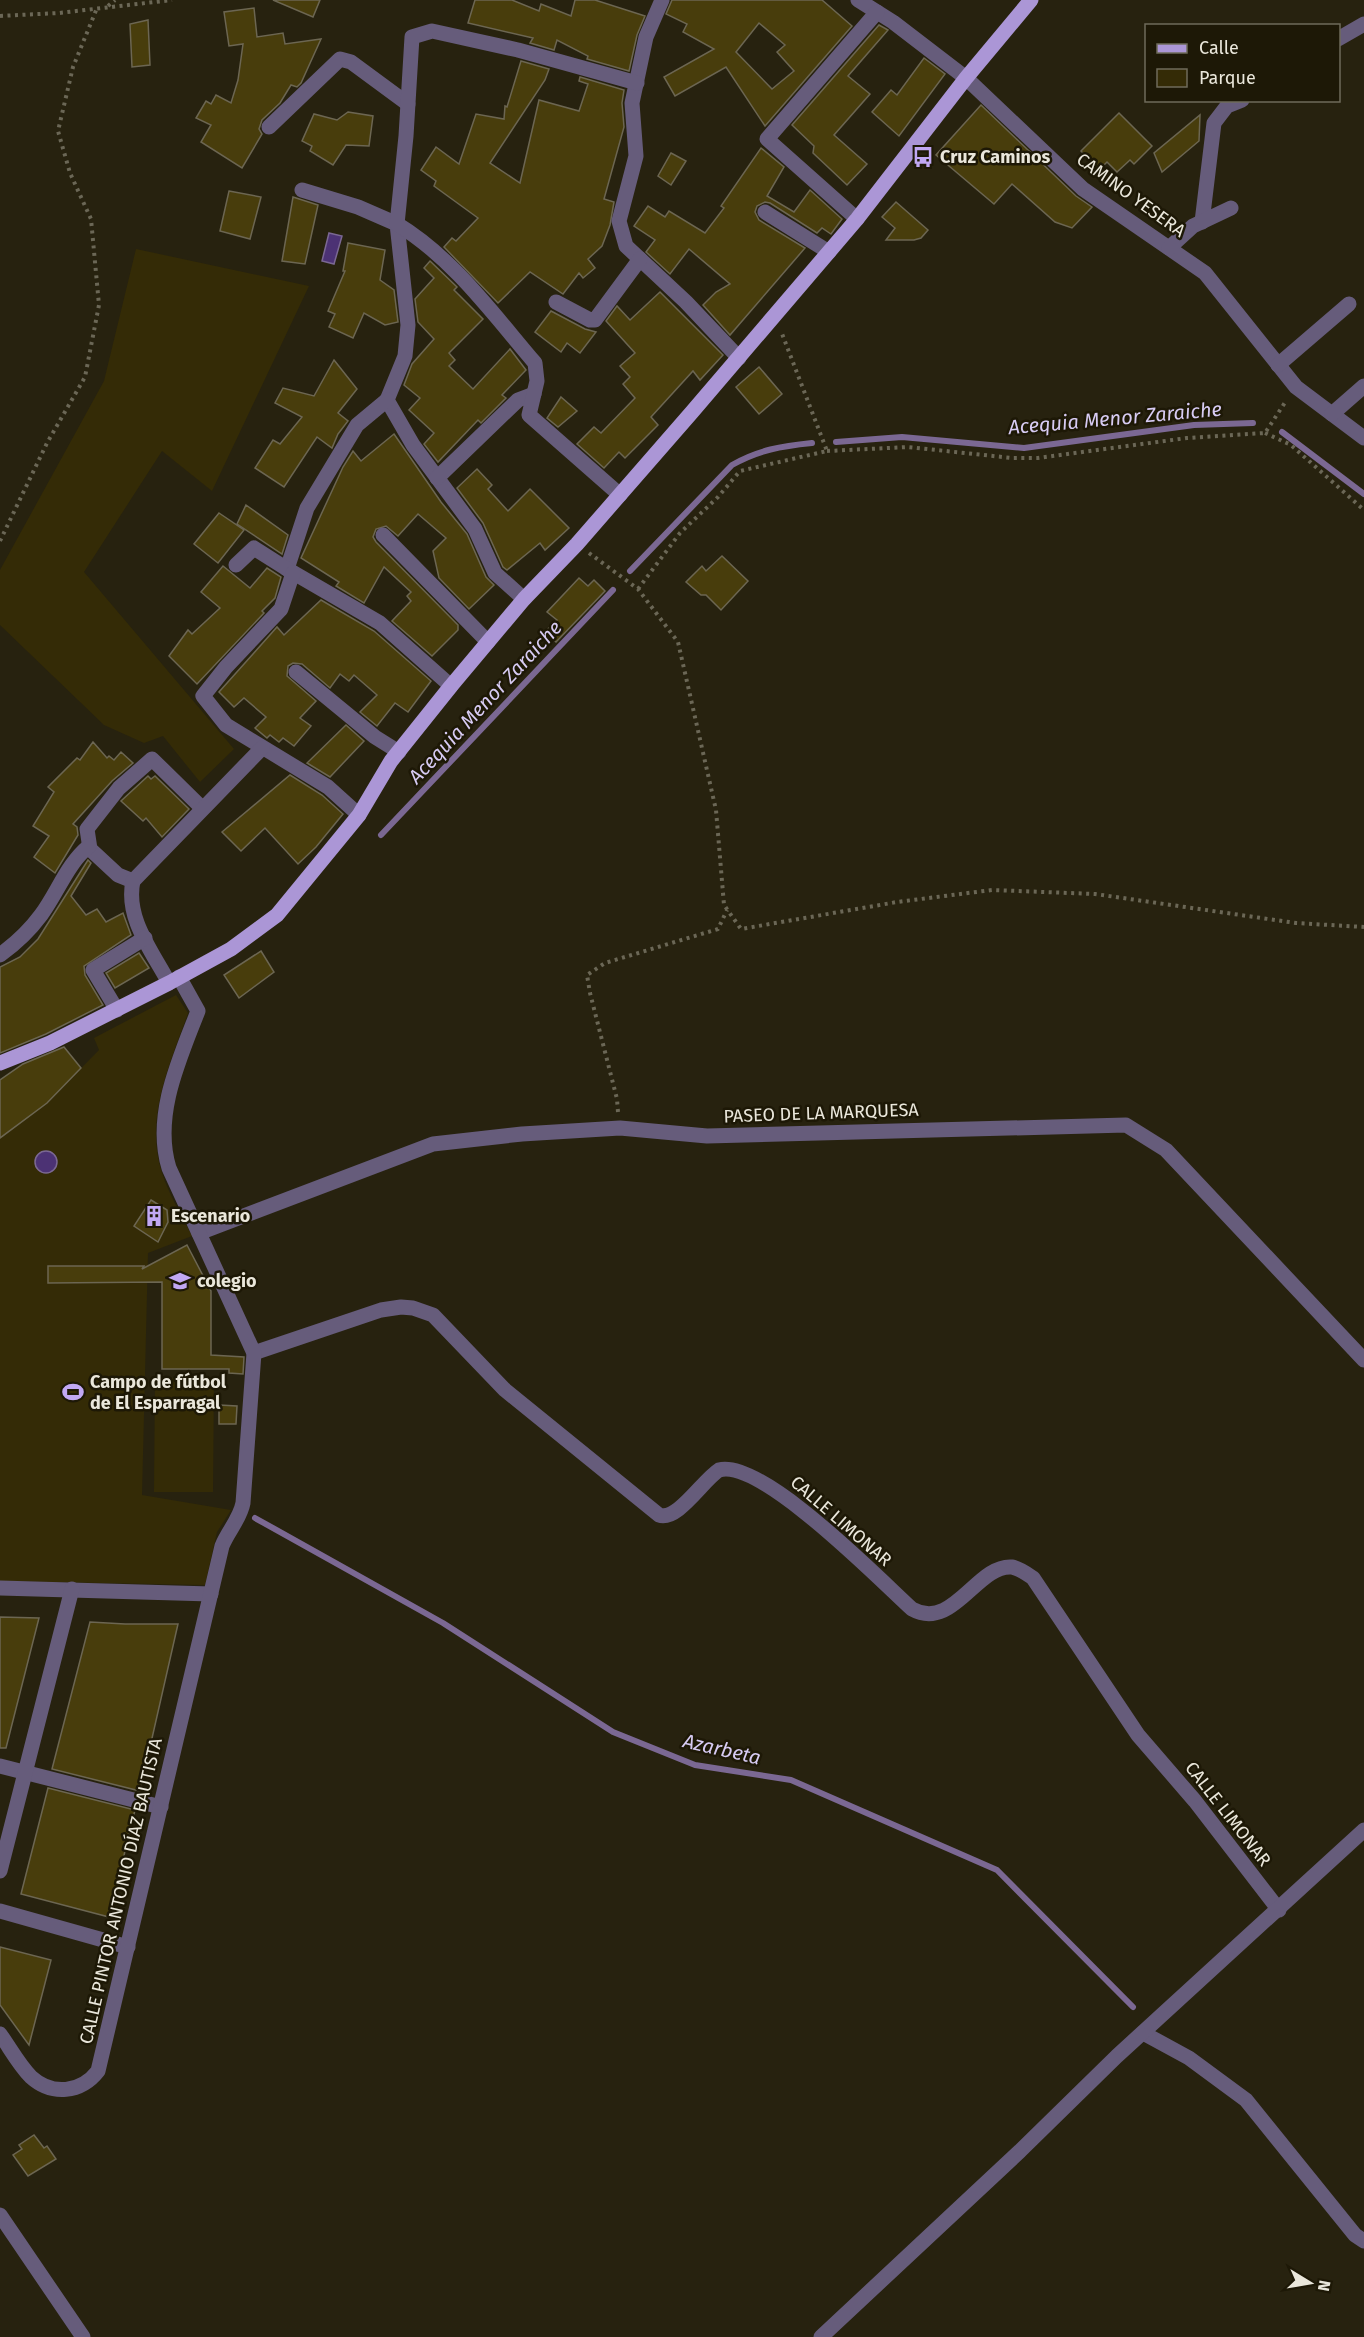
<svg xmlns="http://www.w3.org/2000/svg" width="1364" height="2337" font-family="'Fira Sans',sans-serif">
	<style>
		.green { fill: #342b06 }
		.water { fill: #4c3274; stroke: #7b6893; stroke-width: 1.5 }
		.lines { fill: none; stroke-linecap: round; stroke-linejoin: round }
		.stream { stroke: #7b6893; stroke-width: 6 }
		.building { fill: #483d0c; stroke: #6c6652; stroke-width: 1.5; fill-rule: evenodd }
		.path { stroke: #6b6756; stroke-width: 4; stroke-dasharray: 3 4.5; stroke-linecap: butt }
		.minor { stroke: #665c7b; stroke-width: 15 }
		.major { stroke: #ab96d6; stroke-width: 15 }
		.labels { text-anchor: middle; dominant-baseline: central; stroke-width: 5; stroke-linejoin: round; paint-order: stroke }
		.poi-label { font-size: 18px; font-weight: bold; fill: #eae7db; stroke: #1d1806; text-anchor: start }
		.street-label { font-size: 18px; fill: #eae7db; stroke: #1d1806 }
		.water-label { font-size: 20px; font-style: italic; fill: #d7cbf3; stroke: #1d1806 }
	</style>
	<rect width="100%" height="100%" fill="#27220f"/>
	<g class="green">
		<path d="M136,249l173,37 -97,205 -50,-40 -78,121 150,177 -34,33 -37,-46 -19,7 -40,-18 -104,-100v-55l104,-189z"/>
		<path d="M176,995l12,18c-18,51 -44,106 -26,160 7,22 20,43 30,63l-44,17 -6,242 89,15 -14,22 -12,53 -205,-4v-444l47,-34 52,-53 -5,-12z"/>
		<path d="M155,1378l59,1 -1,113h-59z"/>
	</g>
	<g class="water">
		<path d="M329,233l13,3 -8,28 -12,-3z"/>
		<circle cx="46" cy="1162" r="11"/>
	</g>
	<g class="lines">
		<g class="stream">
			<path d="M1282,432l82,62"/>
			<path d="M836,442l66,-5 122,11 170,-23 59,-2"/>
			<path d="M630,571l102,-106c26,-15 50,-19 80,-22"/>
			<path d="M381,835l232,-245"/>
			<path d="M255,1518l188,105 170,109 82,33 96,15 206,90 136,137"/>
		</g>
	</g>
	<g class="building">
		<path d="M273,0h47l-7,17z"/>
		<path d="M475,0h37l27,11 2,-7 30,12 4,-16h20l50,16 -8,19 -8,36 -42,-12 1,-3 -31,-16 -3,10 -24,-7 3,-5 -65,-15z"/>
		<path d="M672,0h150l30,26 -87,100 -39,-59 -51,29 -11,-19 50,-28 -31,-17 4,-8 -21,-10zM759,23l26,22 -8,7 17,19 -22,18 -36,-37z"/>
		<path d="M254,8l3,29 26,-4 2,11 36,-5 -20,44 -4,4 -6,-2 -11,18 -18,17 -3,9 3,5 -20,34 -41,-26 10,-17 -15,-7 10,-17 5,3 5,-9 15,8 7,-23 5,-36 -14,2 -5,-34z"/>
		<path d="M148,20l2,45 -18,2 -2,-43z"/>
		<path d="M879,25l9,5 -40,46 22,18 -36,41 33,29 -20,21 -34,-32 1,-7 -22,-21z"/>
		<path d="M924,58l21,16 -46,62 -27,-24 19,-22 6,5z"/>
		<path d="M521,61l28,8 -4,11 -55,83 30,20 19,-83 40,11 9,-27 -9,-3 1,-4 44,13 -2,13 2,24 -20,72 10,3 -4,23 -8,21 -14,13 7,9 -12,10 -4,-5 -16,21 -33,-22 -32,31 -54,-56 8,-9 4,3 22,-23 -44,-32 2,-5 -15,-11 15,-23 23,17 17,-50 28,5 1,-13 2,1z"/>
		<path d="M981,105l95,91 16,11 -20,21 -17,-6 -43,-38 -18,20 -58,-49z"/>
		<path d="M348,112l25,4 -4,30 -23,-1 -13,20 -23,-14 2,-5 -10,-5 12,-27 23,6z"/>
		<path d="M1119,113l33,33 -18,18 -4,-4 -13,12 -10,-10 -8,8 -18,-19z"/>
		<path d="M1200,115l-1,26 -37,31 -8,-19z"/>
		<path d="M761,148l23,19 -17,29 27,16 16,-22 32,29 -11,15 -9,-6 -5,5 -47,-30 -5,-1 -8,4 -2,6 4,8 46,28 -75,87 -27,-30 13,-13 14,-8 -41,-35 -19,25 -24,-22 9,-12 -21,-14 14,-20 17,11 4,-6 36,22 19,-25 -3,-2z"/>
		<path d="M671,153l15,8 -15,24 -13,-9z"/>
		<path d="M229,191l32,6 -11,42 -30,-8z"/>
		<path d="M293,197l25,8 -13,59 -23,-3z"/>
		<path d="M896,202l32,28 -7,8 -7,2h-28l9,-12 -13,-11z"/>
		<path d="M348,243l37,7 -5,30 14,10 4,32 -13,3 -21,-12 -11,25 -24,-11 6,-13 -7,-3 17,-40h-2z"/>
		<path d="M430,261l27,26 -3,3 29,29 -34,34 6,7 -6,6 24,23 37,-40 16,21 -24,25 4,3 -25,25 -3,-3 -40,42 -14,-18 10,-11 -25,-23 11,-12 -16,-13 8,-21 22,-25 -16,-17 -3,-23 19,-21 -10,-10z"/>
		<path d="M660,292l63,63 -23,25 -7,-9 -42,46 7,8 -33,33 -6,-6 -15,16 -27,-24 17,-17 7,6 34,-35 -12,-14 7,-7 -10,-11 15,-13 -29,-32 11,-15 13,14z"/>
		<path d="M551,311l34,18 11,3 -16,21 -13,-10 -6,9 -26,-20z"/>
		<path d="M334,360l23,29 -19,24 10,8 -10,13 -6,14 -15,-11 -33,50 -29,-19 18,-28 7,4 22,-27 -27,-14 8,-15 31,8z"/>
		<path d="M759,367l23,27 -23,20 -23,-27z"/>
		<path d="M561,397l16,14 -19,16 -11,-9z"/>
		<path d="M394,434l47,68 26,32 19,43 8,8 -25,24 -30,-31 -6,-27 13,-13 -28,-24 -20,22 -12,-10 -10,3 -3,8 3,5 82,83v5l-26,26 -40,-35 19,-20 -4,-5 4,-4 -27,-25 -20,36 -28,-17 3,-4 -38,-24 42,-91 10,-16 8,10z"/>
		<path d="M477,469l15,16 -4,4 20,22 22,-22 39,39 -24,22 -5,-7 -33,27 -4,-3 -20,-44 -26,-35z"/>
		<path d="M246,505l42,30 -6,19 -45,-30z"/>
		<path d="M219,513l25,17 -26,33 -24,-19z"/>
		<path d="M722,556l26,25 -27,29 -15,-15h-5l-15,-13 16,-16 4,5z"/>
		<path d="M223,566l27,22 17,-20 14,9 -6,21 -13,13 2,2 -67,71 -28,-28 19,-26 4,4 28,-26 -19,-16z"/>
		<path d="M579,578l9,8 6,-6 11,11 -49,51 -12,-9 13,-13 -10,-8z"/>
		<path d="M321,600l53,31 57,50 -23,31 -13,-9 -18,23 -17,-14 17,-17 -23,-20 -5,6 -9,-7 -10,14 -28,-24 -9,-1 -5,3 -1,10 29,25 -16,17 11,8 -17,20 -11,-8 -4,4 -9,-7 -3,3 -12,-10 11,-11 -22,-19 -10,9 -15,-15 58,-65 7,8z"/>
		<path d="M346,725l18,16 -34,36 -23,-14z"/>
		<path d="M93,742l14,16 2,-2 5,4 7,-8 12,11 -21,18 -39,43 4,3 1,8 -23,38 -21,-16 15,-21 -16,-10 21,-34 -6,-5 29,-29 3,2z"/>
		<path d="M290,775l32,20 21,19 -27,33 -18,17 -33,-36 -24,23 -19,-19z"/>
		<path d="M148,776l3,3 4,-3 34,33 -27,28 -16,-19 -3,3 -22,-20z"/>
		<path d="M88,860l3,3 -20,33 15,19 11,-6 9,13 17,-9 8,22 -47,31 1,9 18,30 -57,29 -46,19v-86l20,-10 18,-18z"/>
		<path d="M261,951l13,21 -35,26 -15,-23z"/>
		<path d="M139,953l10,15 -34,20 -9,-15z"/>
		<path d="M64,1047l17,21 -34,35 -47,35v-58l23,-16z"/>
		<path d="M151,1200l16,10 1,12 -10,20 -24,-16z"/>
		<path d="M187,1245l24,46v64l33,2 -1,17 -14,-1v-4h-67v-87l-114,1v-17h96l-2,3z"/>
		<path d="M219,1405l18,1 -1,18h-17z"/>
		<path d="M0,1617l39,1 -33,130h-6z"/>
		<path d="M90,1622l35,2h53l-38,167 -88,-22z"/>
		<path d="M48,1788l87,22 -26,107 -88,-23z"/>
		<path d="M0,1947l51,13 -22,85 -29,-40z"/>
		<path d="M34,2135l10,13 3,-2 9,13 -28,17 -15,-21 9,-6 -3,-4z"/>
	</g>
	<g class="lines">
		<g class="path">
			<path d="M108,6l7,-6"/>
			<path d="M0,16l59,-3 113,-13"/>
			<path d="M1265,433l26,12 73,65"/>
			<path d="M827,451l81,-4 104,11h26l149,-20 78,-5 21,-32"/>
			<path d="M0,541l47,-98 38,-66 14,-72 -8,-86 -21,-46 -12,-42 15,-64 24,-59"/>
			<path d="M589,553l49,36 40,53 38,168 8,95 17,24 156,-27 95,-12 103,4 201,29 68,4"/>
			<path d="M638,589l42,-56 38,-36 22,-26 87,-20 -46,-120"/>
			<path d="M618,1112l-1,-13 -27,-106 -3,-18 18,-12 113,-34 9,-19"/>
		</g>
		<g class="minor">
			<path d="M662,0l-16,37 -14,66 4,53 -17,65 7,25 60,56 53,56"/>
			<path d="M858,0l35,22 73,56 117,111 122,84 91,114 68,51"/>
			<path d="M1338,39l26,-15"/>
			<path d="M269,127l71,-68 11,3 57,42"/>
			<path d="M302,190l56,17 39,17 11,101 -3,31 -18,44 26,45 62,84 20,44 29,26"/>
			<path d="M765,212l64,40"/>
			<path d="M857,219l-90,-80 110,-127"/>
			<path d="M1202,222l12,-99 13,-17 15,-6"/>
			<path d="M1169,248l24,-22 38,-18"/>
			<path d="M556,302l34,18h5l45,-61"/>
			<path d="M1278,365l71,-61"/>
			<path d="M387,400l-30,25 -50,83 -20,61 93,54 71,63"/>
			<path d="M1332,414l32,-28"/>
			<path d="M437,478l81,-78 16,-6"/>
			<path d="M620,495l-91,-80 8,-34 -2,-18c-42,-49 -82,-105 -138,-139l9,-88 6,-99 20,-6 86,19 119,33"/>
			<path d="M383,535l105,107"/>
			<path d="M236,565l18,-17 33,21"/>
			<path d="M293,573l-12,36 -55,58 -23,29 23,29 102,62 31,28"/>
			<path d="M296,672l79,65 24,15"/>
			<path d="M133,881l-15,-6 -28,-26 -3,-20 32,-41 33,-29 50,49"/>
			<path d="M0,955c15,-11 30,-25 41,-40 17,-23 26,-51 48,-69"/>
			<path d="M169,983c-17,-32 -44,-65 -36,-102l129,-133"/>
			<path d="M117,1010l-24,-40 52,-32"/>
			<path d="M199,1233l234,-89 89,-10 98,-6 87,8 419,-11 40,25 198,210"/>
			<path d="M254,1353l127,-43 20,-3 12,1 20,7 72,75 154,125c18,7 44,-35 60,-45 42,-12 160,109 193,139 41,23 65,-45 100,-42 7,1 15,7 21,11l105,157 57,66 84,109"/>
			<path d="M0,1588l211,6"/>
			<path d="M0,1766l161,41"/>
			<path d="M0,1871l72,-282"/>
			<path d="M0,1911l128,36"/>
			<path d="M1143,2033l46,25 57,42 109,135 9,6"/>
			<path d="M0,2034c10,14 19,31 31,43 21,19 50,16 67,-6l124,-525c6,-15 18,-27 21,-43l11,-150 -85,-185c-16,-52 10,-108 29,-157l-19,-34"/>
			<path d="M0,2215l83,122"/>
			<path d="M821,2337l199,-186 97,-95 247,-226"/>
		</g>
		<path class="major" d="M0,1063l50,-20 119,-60 62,-34 46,-34 82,-100 32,-54 60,-75 73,-87 53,-55 115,-132 165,-193 109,-141 65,-78"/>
	</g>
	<defs>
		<symbol id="bus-bare" viewBox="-9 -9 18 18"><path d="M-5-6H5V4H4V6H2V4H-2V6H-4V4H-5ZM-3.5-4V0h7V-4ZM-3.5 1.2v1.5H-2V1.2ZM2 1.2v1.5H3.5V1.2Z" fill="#c1a8f3" stroke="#1d1806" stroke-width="2.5" paint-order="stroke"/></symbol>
		<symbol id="building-bare" viewBox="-9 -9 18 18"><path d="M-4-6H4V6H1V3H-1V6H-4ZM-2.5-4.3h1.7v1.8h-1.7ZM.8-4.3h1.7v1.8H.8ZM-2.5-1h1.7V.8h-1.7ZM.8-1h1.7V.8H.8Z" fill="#c1a8f3" stroke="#1d1806" stroke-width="2.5" paint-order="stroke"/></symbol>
		<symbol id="university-bare" viewBox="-9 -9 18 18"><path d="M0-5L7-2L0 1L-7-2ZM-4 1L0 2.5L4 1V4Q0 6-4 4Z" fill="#c1a8f3" stroke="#1d1806" stroke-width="2.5" paint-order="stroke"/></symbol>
		<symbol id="stadium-bare" viewBox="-9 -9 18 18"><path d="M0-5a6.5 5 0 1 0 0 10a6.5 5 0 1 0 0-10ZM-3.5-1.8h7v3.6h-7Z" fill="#c1a8f3" stroke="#1d1806" stroke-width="2.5" paint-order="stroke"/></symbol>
	</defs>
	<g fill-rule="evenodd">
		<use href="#bus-bare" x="908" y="142" width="30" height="30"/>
		<use href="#building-bare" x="139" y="1201" width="30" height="30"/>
		<use href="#university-bare" x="165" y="1266" width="30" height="30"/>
		<use href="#stadium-bare" x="58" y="1377" width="30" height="30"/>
	</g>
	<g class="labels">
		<g class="poi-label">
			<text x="940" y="157">Cruz Caminos</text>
			<text x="171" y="1216">Escenario</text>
			<text x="197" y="1281">colegio</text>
			<text x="90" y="1382">Campo de fútbol<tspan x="90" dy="21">de El Esparragal</tspan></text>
		</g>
		<g class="street-label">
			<text transform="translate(1131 195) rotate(36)">CAMINO YESERA</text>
			<text transform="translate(821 1113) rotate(-2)">PASEO DE LA MARQUESA</text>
			<text transform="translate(841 1521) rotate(41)">CALLE LIMONAR</text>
			<text transform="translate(1228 1814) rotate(52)">CALLE LIMONAR</text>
			<text transform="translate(121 1891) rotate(-77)">CALLE PINTOR ANTONIO DÍAZ BAUTISTA</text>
		</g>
		<g class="water-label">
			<text transform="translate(1115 418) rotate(-5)">Acequia Menor Zaraiche</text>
			<text transform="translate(485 702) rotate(-47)">Acequia Menor Zaraiche</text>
			<text transform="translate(722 1749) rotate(13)">Azarbeta</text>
		</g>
	</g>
	<rect x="1145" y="24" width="195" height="78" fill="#1d1806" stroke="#6f6b5b" stroke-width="1.5"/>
	<rect x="1157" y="44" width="30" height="9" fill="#ab96d6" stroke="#6f6b5b" stroke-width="1.5"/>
	<text x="1199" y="54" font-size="18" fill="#eae7db">Calle</text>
	<rect x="1157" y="69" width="30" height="18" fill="#342b06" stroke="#6f6b5b" stroke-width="1.5"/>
	<text x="1199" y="84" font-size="18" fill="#eae7db">Parque</text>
	<g transform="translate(1310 2283) rotate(101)" stroke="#1d1806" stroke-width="4.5" paint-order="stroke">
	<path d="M0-4.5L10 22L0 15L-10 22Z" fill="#eae7db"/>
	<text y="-9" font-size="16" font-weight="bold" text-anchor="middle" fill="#eae7db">N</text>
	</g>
</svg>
